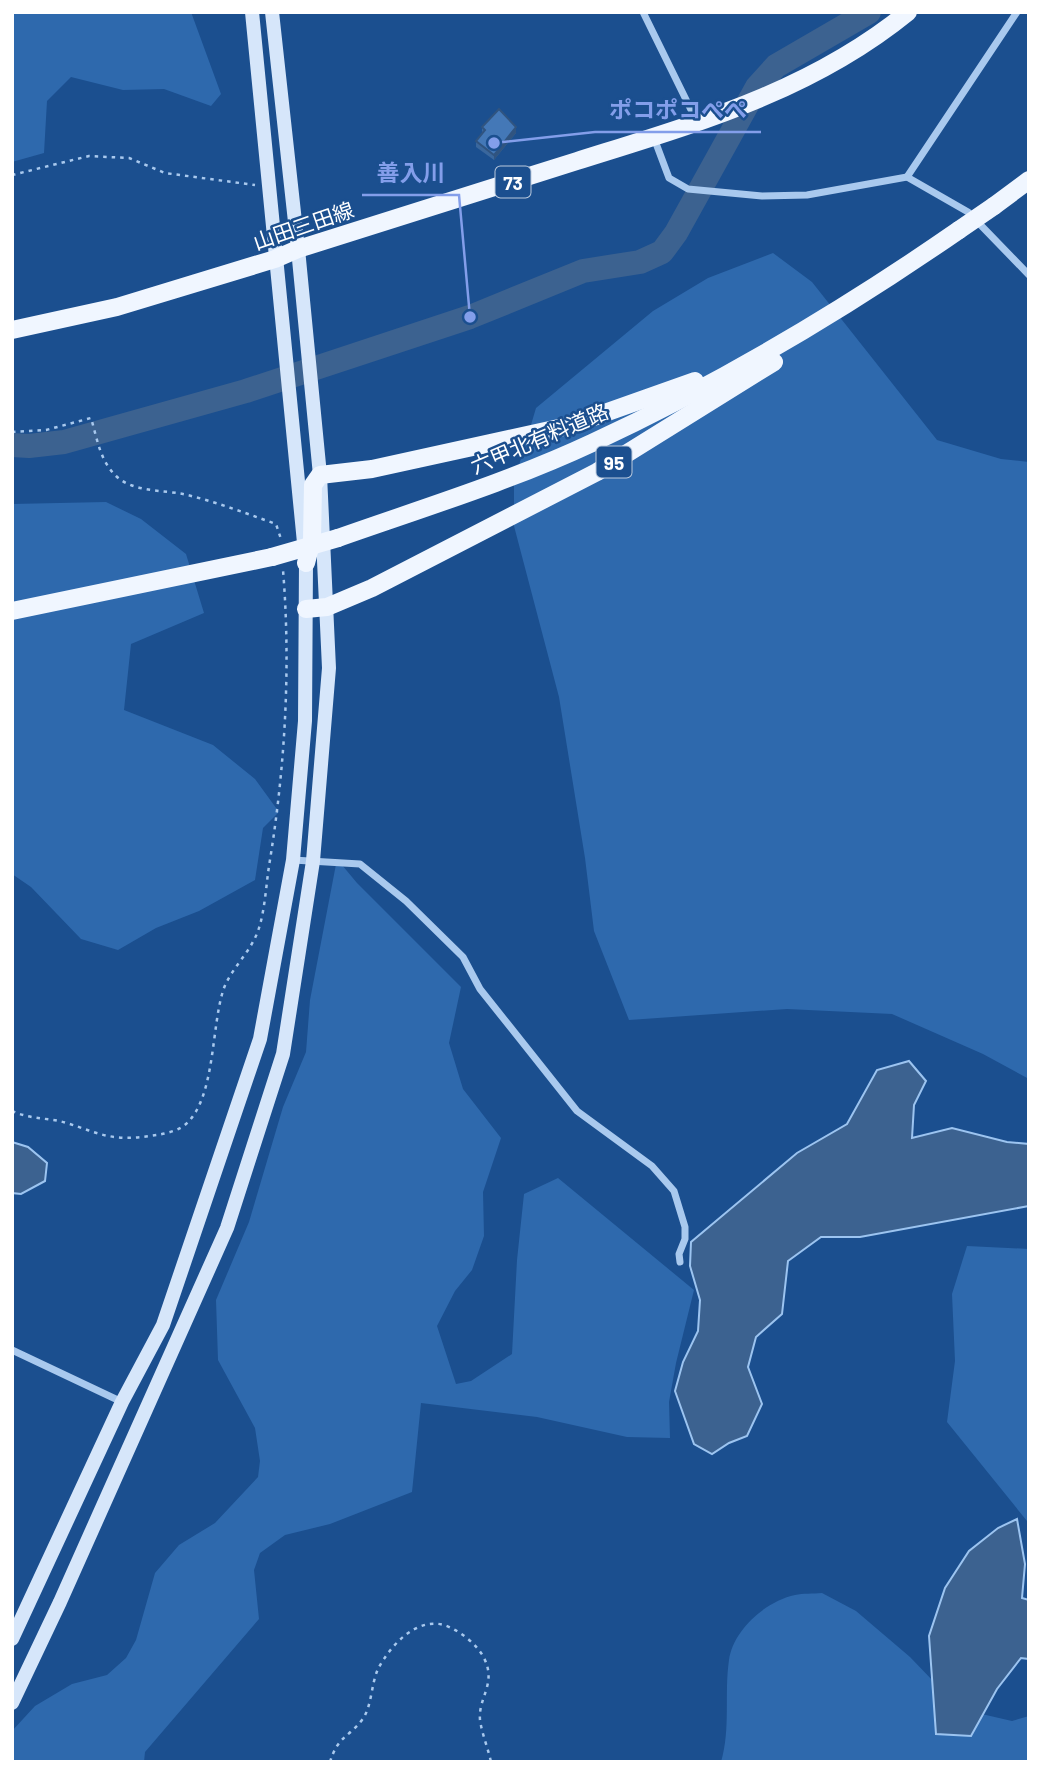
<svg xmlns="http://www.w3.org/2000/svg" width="1041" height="1774" font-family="Barlow,'Noto Sans JP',sans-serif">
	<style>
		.green { fill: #2e69ad }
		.water { fill: #3c6290; stroke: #9cc4f0; stroke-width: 2 }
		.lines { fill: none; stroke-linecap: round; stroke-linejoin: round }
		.river { stroke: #3c6290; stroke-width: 24 }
		.path { stroke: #a9c9ee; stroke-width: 2.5; stroke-dasharray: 3.5 5; stroke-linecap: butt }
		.street { stroke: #a9c9ee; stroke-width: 7 }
		.secondary { stroke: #d6e6fa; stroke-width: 14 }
		.primary { stroke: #f0f6ff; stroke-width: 18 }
		.primary-bridge { stroke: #f0f6ff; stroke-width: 18 }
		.wall { fill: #3a679d }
		.shaded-wall { fill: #305480 }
		.building { fill: #4478b7; stroke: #305480; stroke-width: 2 }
		.labels { text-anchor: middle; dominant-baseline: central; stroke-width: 5; stroke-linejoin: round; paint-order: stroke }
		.shield { fill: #1b4f8f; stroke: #bbcadd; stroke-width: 2 }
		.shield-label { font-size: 19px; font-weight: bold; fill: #fff }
		.street-label { font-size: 21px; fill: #fff; stroke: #1b4f8f }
		.leader { fill: none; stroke: #839eea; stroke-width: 2.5 }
		.callout-dot { fill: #839eea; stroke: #1b4f8f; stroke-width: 2.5 }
		.callout-label { font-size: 23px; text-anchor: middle; font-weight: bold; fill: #839eea; stroke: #1b4f8f; stroke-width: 5; stroke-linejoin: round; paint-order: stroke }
	</style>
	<rect width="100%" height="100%" fill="#1b4f8f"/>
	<g class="green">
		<path d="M12,12h179l30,82 -10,12 -47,-17 -41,1 -52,-13 -24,24 -3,52 -32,9z"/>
		<path d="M773,253l39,29 125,158 64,19 28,3v617l-46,-25 -91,-40 -105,-5 -158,11 -35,-89 -9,-73 -26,-161 -45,-171v-44l22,-74 117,-97 55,-33z"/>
		<path d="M106,502l35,17 45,35 18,59 -73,31 -7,66 89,35 42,34 24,33 -16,16 -8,52 -56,31 -43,17 -38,22 -37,-11 -50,-52 -19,-13v-370z"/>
		<path d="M337,859l20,24 104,104 -12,56 14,46 38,49 -18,54 1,44 -12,34 -17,21 -18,35 19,58 15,-3 41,-27 5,-94 7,-66 34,-16 136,112 -18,73 -7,39 1,36 -43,-1 -90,-20 -116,-14 -9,89 -82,32 -45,11 -25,18 -6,17 5,49 -114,133 -1,10h-132v-31l23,-25 37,-22 35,-9 19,-17 10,-18 19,-67 24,-28 36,-22 43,-46 2,-16 -5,-33 -37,-68 -2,-60 33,-78 34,-115 23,-55 4,-52z"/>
		<path d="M967,1246l62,3v277l-2,-5 -80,-99 8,-61 -3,-67z"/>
		<path d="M822,1593l34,18 54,46 50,52 52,12 17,-5v46h-308c10,-34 3,-68 8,-102 4,-30 37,-59 66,-65 8,-2 18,-1 27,-2z"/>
	</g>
	<g class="water">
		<path d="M909,1061l17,20 -12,24 -2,33 40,-10 55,14 22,2v62l-169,31h-39l-33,24 -6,53 -26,23 -8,30 14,37 -15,32 -18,7 -17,11 -18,-10 -19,-53 8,-29 15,-31 2,-31 -10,-34 1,-24 106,-89 50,-29 30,-54z"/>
		<path d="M12,1142l16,5 19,16 -2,18 -24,13 -9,-1z"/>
		<path d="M1017,1519l8,45 -3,34 7,2v59l-8,-1 -24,31 -26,47 -35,-2 -7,-98 16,-48 24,-37 29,-23z"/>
	</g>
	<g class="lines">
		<path class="river" d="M12,445l17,1 35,-4 182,-51 224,-74 113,-46 57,-9 22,-10 14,-19 81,-146 19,-21 93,-54"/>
		<g class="path">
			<path d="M12,175l77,-19 40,2 36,15 90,12"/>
			<path d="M12,432l34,-2 45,-12c6,20 9,43 25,58 17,16 46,14 67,18 31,7 62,19 93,30l5,15"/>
			<path d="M12,1111c15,7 31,7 47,10 18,4 37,14 56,16 14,2 28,0 42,-2 10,-2 21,-4 29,-11 30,-27 25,-100 38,-136 8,-21 28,-37 35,-60 6,-19 7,-42 10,-62 16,-97 22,-198 14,-296"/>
			<path d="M330,1762c8,-26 18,-24 32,-42 10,-13 9,-36 16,-51 12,-23 38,-52 66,-44 15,5 33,19 40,33 13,26 -6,39 -4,62 2,14 8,28 11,42"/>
		</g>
		<g class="street">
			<path d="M643,12l54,110"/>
			<path d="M654,138l15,40 19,11 74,7 45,-1 100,-18 61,35 61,63"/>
			<path d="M907,177l110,-165"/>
			<path d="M293,860l67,4 46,37 57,56 17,32 97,122 75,55 22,25 11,36v12l-6,15 1,8"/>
			<path d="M12,1350l110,52"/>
		</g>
		<g class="secondary">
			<path d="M12,1639l110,-237 41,-77 97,-286 33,-179 12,-139 1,-158 -54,-551"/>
			<path d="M12,1703l48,-101 167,-374 56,-174 30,-193 16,-193 -9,-193 -22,-226 -26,-237"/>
		</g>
		<g class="primary">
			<path d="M994,206l35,-26"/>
			<path d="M12,330l105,-23 158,-48 23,-10c93,-29 186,-58 279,-88 117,-37 233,-69 331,-149"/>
			<path d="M338,538c85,-30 173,-57 254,-95 129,-60 250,-132 367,-213"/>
			<path d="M306,563l6,-23 1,-55 7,-10 52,-6 196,-43 127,-45"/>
			<path d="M306,609l21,-2 45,-19 225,-116 177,-110"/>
			<path d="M12,611l260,-54"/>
		</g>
		<g class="primary-bridge">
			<path d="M959,230l35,-24"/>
			<path d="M272,557l66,-19"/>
		</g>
	</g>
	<path class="wall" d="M482,127l34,6 -22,27 -18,-13v-6l6,-8z"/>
	<path class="shaded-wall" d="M516,127v6l-22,27v-5z"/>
	<path class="building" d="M499,109l17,18 -22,28 -18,-14 9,-11 -3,-3z"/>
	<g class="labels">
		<g class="shield">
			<rect x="495.5" y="166.5" width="35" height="31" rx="5"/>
			<rect x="596.5" y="446.5" width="35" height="31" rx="5"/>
		</g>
		<g class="shield-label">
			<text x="513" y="182">73</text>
			<text x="614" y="462">95</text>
		</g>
		<g class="street-label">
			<text transform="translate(303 225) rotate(-19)">山田三田線</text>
			<text transform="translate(539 438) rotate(-23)">六甲北有料道路</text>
		</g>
	</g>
	<path class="leader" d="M494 143L595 132H761M470 317L459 195H362"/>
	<g class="callout-dot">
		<circle cx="494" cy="143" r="7"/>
		<circle cx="470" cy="317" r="7"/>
	</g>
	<g class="callout-label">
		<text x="678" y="118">ポコポコぺぺ</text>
		<text x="411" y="181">善入川</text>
	</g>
	<rect width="1041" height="1774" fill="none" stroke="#ffffff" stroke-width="28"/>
</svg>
